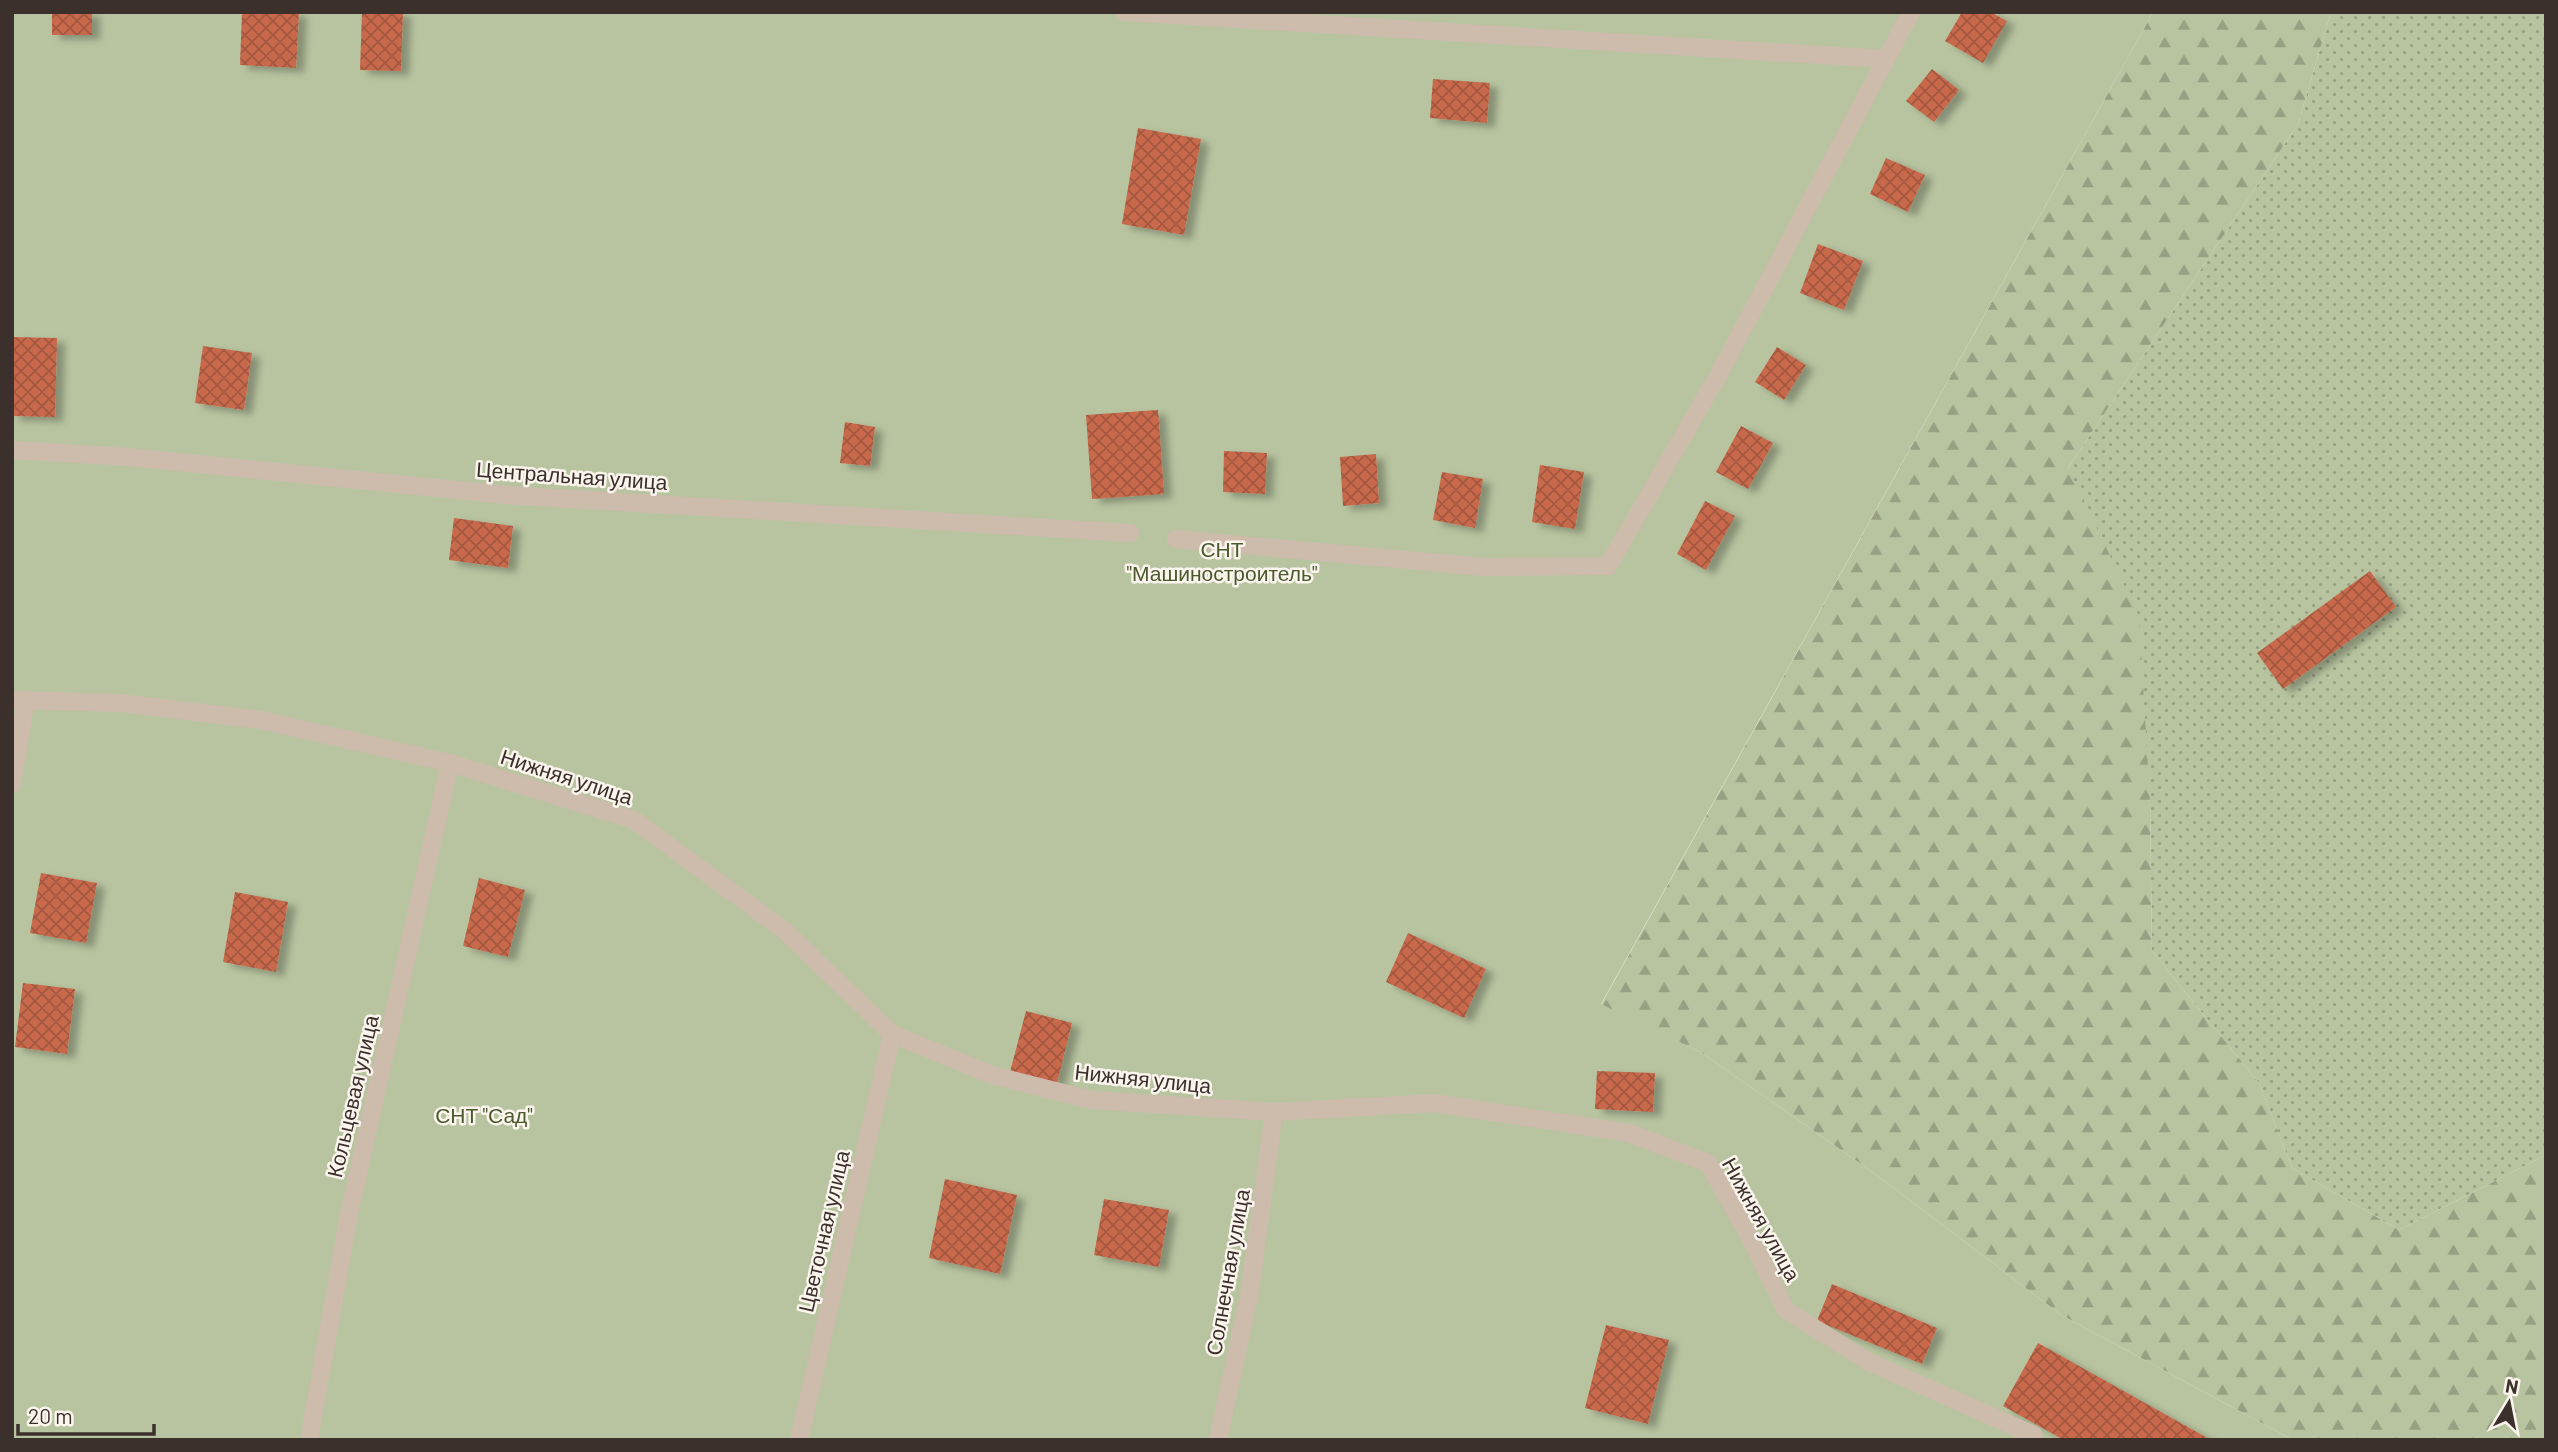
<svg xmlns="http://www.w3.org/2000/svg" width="2558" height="1452" font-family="Barlow,sans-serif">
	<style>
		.grass { fill: url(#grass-dots) }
		.forest { fill: url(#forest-firs) }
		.green { fill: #b8c4a0 }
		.building { fill: url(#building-cross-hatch); filter: url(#shadow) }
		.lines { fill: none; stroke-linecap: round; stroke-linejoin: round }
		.minor { stroke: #cdbbac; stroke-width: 18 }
		.labels { text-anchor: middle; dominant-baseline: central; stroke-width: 5; stroke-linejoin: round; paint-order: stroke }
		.street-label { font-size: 21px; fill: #3b302b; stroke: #fbf5ee }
		.park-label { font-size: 21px; fill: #4a5a2e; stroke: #fbf5ee }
	</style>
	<defs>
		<pattern id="grass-dots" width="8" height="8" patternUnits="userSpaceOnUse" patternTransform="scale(1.75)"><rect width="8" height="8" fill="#b8c4a0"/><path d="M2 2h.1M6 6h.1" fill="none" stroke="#97a083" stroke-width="1.8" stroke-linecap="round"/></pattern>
		<pattern id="forest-firs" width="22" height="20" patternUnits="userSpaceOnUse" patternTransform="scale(1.75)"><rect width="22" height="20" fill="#b8c4a0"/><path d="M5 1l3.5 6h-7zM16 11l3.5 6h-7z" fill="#97a083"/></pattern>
		<pattern id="building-cross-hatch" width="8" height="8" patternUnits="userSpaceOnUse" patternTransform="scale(1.75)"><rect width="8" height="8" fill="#c8694b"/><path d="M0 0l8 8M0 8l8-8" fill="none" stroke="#a4573f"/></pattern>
		<filter id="shadow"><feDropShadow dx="8" dy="4.5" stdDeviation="3.5" flood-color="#0004"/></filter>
	</defs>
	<rect width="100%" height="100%" fill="#f4ebe1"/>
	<path class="grass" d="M2331,12h215v1143l-147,75 -107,-62 -33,-85 -107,-132 -2,-149 -82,-334 230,-344z"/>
	<path class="forest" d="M2153,12h178l-33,112 -230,344 71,148 11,186 2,149 107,132 33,85 107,62 147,-75v285h-253l-232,-125 -183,-139 -176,-123 -101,-48z"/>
	<path class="green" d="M12,12h2141l-552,992 101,49 176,123 183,139 232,125h-2281z"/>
	<g class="building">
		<rect x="52" y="12" width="40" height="23"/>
		<path d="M242,12h57l-3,56 -56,-3z"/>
		<path d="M362,12h41l-2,59 -41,-1z"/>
		<path d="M1962,12h28l17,9 -24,42 -38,-22z"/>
		<path d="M1932,69l27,21 -25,32 -28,-21z"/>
		<path d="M1433,79l57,4 -3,40 -57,-5z"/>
		<path d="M1138,128l63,11 -17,96 -62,-11z"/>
		<path d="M1886,158l39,17 -17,37 -38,-18z"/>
		<path d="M1818,244l45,17 -19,49 -44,-17z"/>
		<path d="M12,337l45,1 -2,79 -43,-1z"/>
		<path d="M203,346l49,7 -8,57 -49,-7z"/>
		<path d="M1777,347l29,18 -22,35 -29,-18z"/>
		<path d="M1158,410l6,84 -72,5 -6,-84z"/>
		<path d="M845,422l30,5 -5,39 -30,-3z"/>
		<path d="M1741,426l32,17 -25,46 -32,-17z"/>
		<path d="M1224,451l43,2 -2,41 -42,-2z"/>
		<path d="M1376,454l3,49 -36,3 -3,-49z"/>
		<path d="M1540,465l44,7 -9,57 -43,-7z"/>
		<path d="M1442,472l41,7 -8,49 -42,-8z"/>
		<path d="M1705,501l30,15 -29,54 -29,-16z"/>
		<path d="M454,518l59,8 -5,42 -59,-8z"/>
		<path d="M2370,571l26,36 -113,82 -26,-36z"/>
		<path d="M41,873l56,10 -11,60 -56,-10z"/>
		<path d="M479,878l46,12 -17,67 -45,-11z"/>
		<path d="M235,892l53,10 -12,70 -53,-10z"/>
		<path d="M1408,933l78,36 -22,49 -78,-36z"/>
		<path d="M23,983l52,6 -8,65 -52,-7z"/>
		<path d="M1026,1011l46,12 -15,60 -47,-11z"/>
		<path d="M1597,1071l58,2 -2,39 -58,-3z"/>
		<path d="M945,1179l72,16 -17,79 -71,-16z"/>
		<path d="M1104,1199l65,11 -10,57 -65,-12z"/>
		<path d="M1832,1284l105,44 -15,36 -105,-43z"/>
		<path d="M1606,1325l63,15 -21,84 -63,-16z"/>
		<path d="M2038,1343l173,97h-147l-61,-34z"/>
	</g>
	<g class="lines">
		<g class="minor">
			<path d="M1124,12l762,47"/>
			<path d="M12,450l117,7 377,38 624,38"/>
			<path d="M1176,539l308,28 124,-1 111,-192 192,-362"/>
			<path d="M12,700l109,3 140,17 189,43 184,57 151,111 107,103 100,41 99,25 183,12 160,-9 195,30 79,30 43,76 35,71 81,51 167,74"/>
			<path d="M12,784l14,-84"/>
			<path d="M309,1440l40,-226 101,-451"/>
			<path d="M799,1440l93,-406"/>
			<path d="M1218,1440l32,-149 24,-179"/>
		</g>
	</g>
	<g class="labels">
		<g class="street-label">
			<text transform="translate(572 475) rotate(4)">Центральная улица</text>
			<text transform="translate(567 776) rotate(18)">Нижняя улица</text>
			<text transform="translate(1143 1078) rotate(6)">Нижняя улица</text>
			<text transform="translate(352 1096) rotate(-77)">Кольцевая улица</text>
			<text transform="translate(1762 1219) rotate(61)">Нижняя улица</text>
			<text transform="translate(823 1231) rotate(-77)">Цветочная улица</text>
			<text transform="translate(1227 1272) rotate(-80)">Солнечная улица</text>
		</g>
		<g class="park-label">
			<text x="1222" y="548">СНТ<tspan x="1222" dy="24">"Машиностроитель"</tspan></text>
			<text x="484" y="1114">СНТ "Сад"</text>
		</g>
	</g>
	<rect width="2558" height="1452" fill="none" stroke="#3b302b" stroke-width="28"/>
	<g transform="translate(2509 1403) rotate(10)" stroke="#fbf5ee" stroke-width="5" paint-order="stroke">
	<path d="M0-5L12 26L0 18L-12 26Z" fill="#3b302b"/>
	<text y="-10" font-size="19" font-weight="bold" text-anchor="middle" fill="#3b302b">N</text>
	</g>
	<path d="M18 1424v10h136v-10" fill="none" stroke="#3b302b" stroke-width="3.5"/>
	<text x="28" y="1424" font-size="21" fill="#3b302b" stroke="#fbf5ee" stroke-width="5" paint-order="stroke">20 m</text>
</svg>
